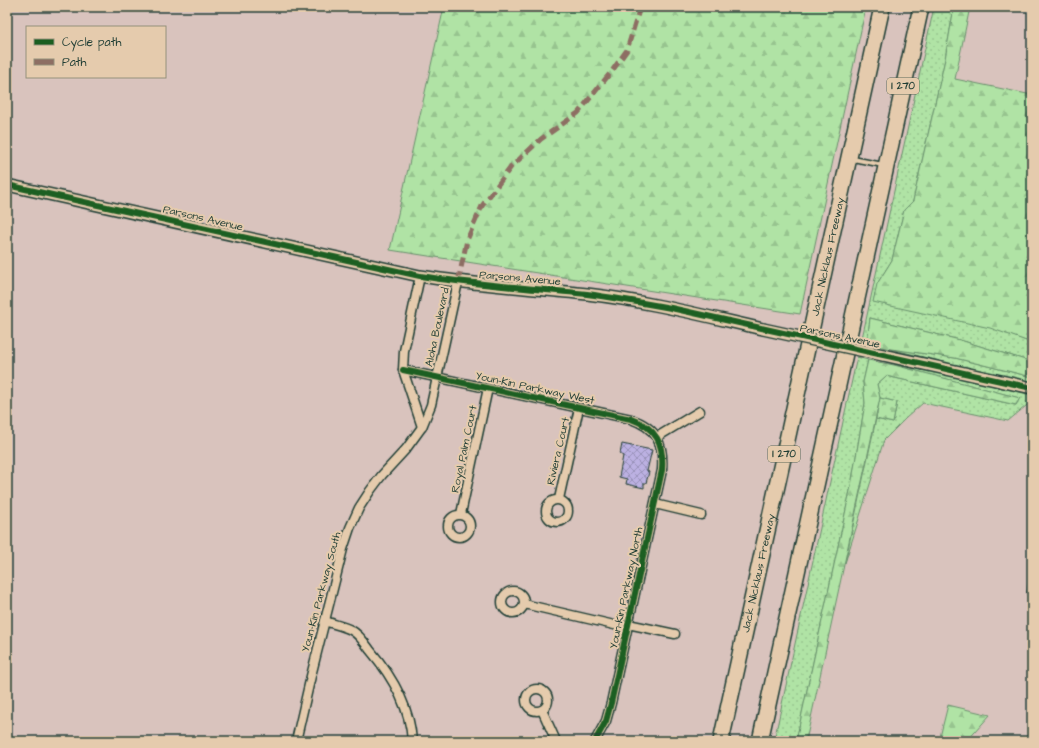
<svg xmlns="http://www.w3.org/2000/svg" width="1039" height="748" font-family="'Architects Daughter',sans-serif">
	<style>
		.green { fill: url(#green-dots); stroke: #68906c }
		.forest { fill: url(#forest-firs); stroke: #68906c }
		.cemetery { fill: url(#cemetery-stones); stroke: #68906c }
		.building { fill: url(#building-cross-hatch); stroke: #1f3d34 }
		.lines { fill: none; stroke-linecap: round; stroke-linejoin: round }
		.lane-casing { stroke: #1f3d34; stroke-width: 7 }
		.street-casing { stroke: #1f3d34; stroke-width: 11 }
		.secondary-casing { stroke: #1f3d34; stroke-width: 14 }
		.highway-casing { stroke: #1f3d34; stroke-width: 18 }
		.lane { stroke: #e5cbad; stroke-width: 4 }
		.street { stroke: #e5cbad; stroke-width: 8 }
		.secondary { stroke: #e5cbad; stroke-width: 11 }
		.highway { stroke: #e5cbad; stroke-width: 15 }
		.secondary-bridge-casing { stroke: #1f3d34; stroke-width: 14; stroke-linecap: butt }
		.secondary-bridge { stroke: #e5cbad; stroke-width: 11 }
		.quiet { stroke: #8d6e63; stroke-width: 5; stroke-dasharray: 10 5; stroke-linecap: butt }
		.cycleway-casing { stroke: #e5cbad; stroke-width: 8 }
		.cycleway { stroke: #1b5e20; stroke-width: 6 }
		.labels { text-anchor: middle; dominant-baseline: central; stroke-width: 4; stroke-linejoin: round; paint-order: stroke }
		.shield { fill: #e5cbad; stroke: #5a6858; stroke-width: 1 }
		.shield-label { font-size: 10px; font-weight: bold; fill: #1f3d34 }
		.street-label { font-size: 11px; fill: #1f3d34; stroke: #e5cbad }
	</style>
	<defs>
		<pattern id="green-dots" width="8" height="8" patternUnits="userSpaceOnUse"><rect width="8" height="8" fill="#b0e3a5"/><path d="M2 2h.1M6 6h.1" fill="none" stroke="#97c48f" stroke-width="1.8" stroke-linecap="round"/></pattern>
		<pattern id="forest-firs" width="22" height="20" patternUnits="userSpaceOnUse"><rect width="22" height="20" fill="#b0e3a5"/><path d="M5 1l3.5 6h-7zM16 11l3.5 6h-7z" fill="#97c48f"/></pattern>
		<pattern id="cemetery-stones" width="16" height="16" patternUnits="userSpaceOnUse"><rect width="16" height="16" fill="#b0e3a5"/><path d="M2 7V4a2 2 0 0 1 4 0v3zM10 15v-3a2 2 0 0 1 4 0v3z" fill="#97c48f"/></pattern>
		<pattern id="building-cross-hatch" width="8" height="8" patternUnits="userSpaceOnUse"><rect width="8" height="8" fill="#bcb1e2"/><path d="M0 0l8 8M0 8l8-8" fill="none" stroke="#9891b8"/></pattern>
	</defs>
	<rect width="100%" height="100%" fill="#d9c3bd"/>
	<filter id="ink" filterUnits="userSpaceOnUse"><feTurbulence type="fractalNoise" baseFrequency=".025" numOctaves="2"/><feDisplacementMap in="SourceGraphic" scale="8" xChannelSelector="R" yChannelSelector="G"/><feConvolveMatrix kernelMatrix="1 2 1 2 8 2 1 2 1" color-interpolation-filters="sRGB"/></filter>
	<g filter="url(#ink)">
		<g class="green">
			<path d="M934,7h20l-9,52 -32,142 -9,9 -12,50 -15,24 155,59v19l-72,-22 -90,-22 -3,26 -6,-1z"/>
			<path d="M891,349l64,9 77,19v7z"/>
			<path d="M857,357l11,3 -5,22 2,21 -14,83 -55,255h-22z"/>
			<path d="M894,365l38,6 100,24v6l-24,20 -85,-18 -17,15 -22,22 -39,123 31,-144 17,4 4,-21 -17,-4 -3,-14 9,-8 130,29 3,-7z"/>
		</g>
		<g class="forest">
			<path d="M444,7h422l-66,307 -410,-64z"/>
			<path d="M954,7h16l-15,72 77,16v248l-42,-15 -117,-26 4,-18 15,-24 12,-50 9,-9 32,-142z"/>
			<path d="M870,318l90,22 72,22v15l-77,-19 -64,-9 -24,-5z"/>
			<path d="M868,360l26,5 126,33 -4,7 -130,-29 -9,8 3,14 -74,343h-10l55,-255 14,-83 -2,-21z"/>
			<path d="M948,705l42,10 -23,26h-28z"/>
		</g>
		<path class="cemetery" d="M880,398l17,4 -4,21 -17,-4z"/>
		<path class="building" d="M622,444l30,6 -5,21 2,1 -3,11h-2v5l-18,-4 1,-5 -8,-2 4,-21 -3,-2z"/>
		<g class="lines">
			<defs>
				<g id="lane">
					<path d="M853,159l30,6"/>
					<path d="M1030,593l2,-13"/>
				</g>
				<g id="street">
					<path d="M420,276l-16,75 -1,19 19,57"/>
					<path d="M403,370l228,49c26,9 33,25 31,51l-51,233 -5,18 -11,20"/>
					<path d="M657,437l43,-26"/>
					<path d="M559,499l20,-91"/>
					<circle cx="557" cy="511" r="11"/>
					<path d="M655,504l46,11"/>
					<path d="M461,514l27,-126"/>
					<circle cx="459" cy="526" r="11"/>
					<circle cx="513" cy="602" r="11"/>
					<path d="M524,604l103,24"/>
					<path d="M325,621c8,3 18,5 26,9 8,4 14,13 19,20 22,26 40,56 42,91"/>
					<path d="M628,624l47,10"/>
					<circle cx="537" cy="700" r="11"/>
					<path d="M542,710l14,31"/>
					<path d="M296,741l15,-65 32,-127 7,-21 9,-20 11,-17 12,-16 24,-26 16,-22 9,-22 27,-123"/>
				</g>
				<g id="secondary">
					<path d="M7,185l413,91c56,9 111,12 167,18 60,7 118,22 176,35"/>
					<path d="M883,355l149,33"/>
				</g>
				<g id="highway">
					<path id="s1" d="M721,741l161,-734"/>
					<path d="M760,741l161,-734"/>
				</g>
			</defs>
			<use href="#lane" class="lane-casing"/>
			<use href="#street" class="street-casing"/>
			<use href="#secondary" class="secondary-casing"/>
			<use href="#highway" class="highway-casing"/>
			<use href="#lane" class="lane"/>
			<use href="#street" class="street"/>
			<use href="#secondary" class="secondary"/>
			<use href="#highway" class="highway"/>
			<defs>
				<path id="secondary-bridge" d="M763,329l120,26"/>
			</defs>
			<use href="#secondary-bridge" class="secondary-bridge-casing"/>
			<use href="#secondary-bridge" class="secondary-bridge"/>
			<path class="quiet" d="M458,282l9,-42 15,-34 29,-39 30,-28 37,-26 34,-42 15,-21 13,-43"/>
			<defs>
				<g id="cycleway">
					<path d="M7,185l413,91c56,9 111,12 167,18 28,4 56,9 84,14l361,80"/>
					<path d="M403,370l228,49c26,9 33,25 31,51l-51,233 -5,18 -11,20"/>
				</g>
			</defs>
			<use href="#cycleway" class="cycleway-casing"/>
			<use href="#cycleway" class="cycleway"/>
		</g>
	</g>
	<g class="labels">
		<g class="shield">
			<rect x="887" y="78" width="32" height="16" rx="3"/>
			<rect x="768" y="446" width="32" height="16" rx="3"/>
		</g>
		<g class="shield-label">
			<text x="903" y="86">I 270</text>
			<text x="784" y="454">I 270</text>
		</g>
		<g class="street-label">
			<text transform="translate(203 218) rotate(13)">Parsons Avenue</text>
			<text stroke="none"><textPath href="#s1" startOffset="496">Jack Nicklaus Freeway</textPath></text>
			<text transform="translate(520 278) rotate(5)">Parsons Avenue</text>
			<text transform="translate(437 327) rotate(-78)">Aloha Boulevard</text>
			<text transform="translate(840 336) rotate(12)">Parsons Avenue</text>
			<text transform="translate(535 388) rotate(12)">Youn-Kin Parkway West</text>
			<text transform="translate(464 449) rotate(-78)">Royal Palm Court</text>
			<text transform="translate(558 451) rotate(-77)">Riviera Court</text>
			<text stroke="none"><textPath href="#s1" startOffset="172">Jack Nicklaus Freeway</textPath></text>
			<text transform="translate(626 588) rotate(-78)">Youn-Kin Parkway North</text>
			<text transform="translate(321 592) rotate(-75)">Youn-Kin Parkway South</text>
		</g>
	</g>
	<rect width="1039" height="748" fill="none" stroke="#e5cbad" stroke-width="24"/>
	<rect x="12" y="12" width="1015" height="724" fill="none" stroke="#1f3d34" stroke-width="1.5" filter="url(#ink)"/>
	<rect x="26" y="26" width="140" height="52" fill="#e5cbad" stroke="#96927d"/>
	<rect x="34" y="39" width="20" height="6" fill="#1b5e20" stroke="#96927d"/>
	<text x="62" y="46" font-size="12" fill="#1f3d34">Cycle path</text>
	<rect x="34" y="59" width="20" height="6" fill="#8d6e63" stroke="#96927d"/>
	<text x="62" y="66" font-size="12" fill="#1f3d34">Path</text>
</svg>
